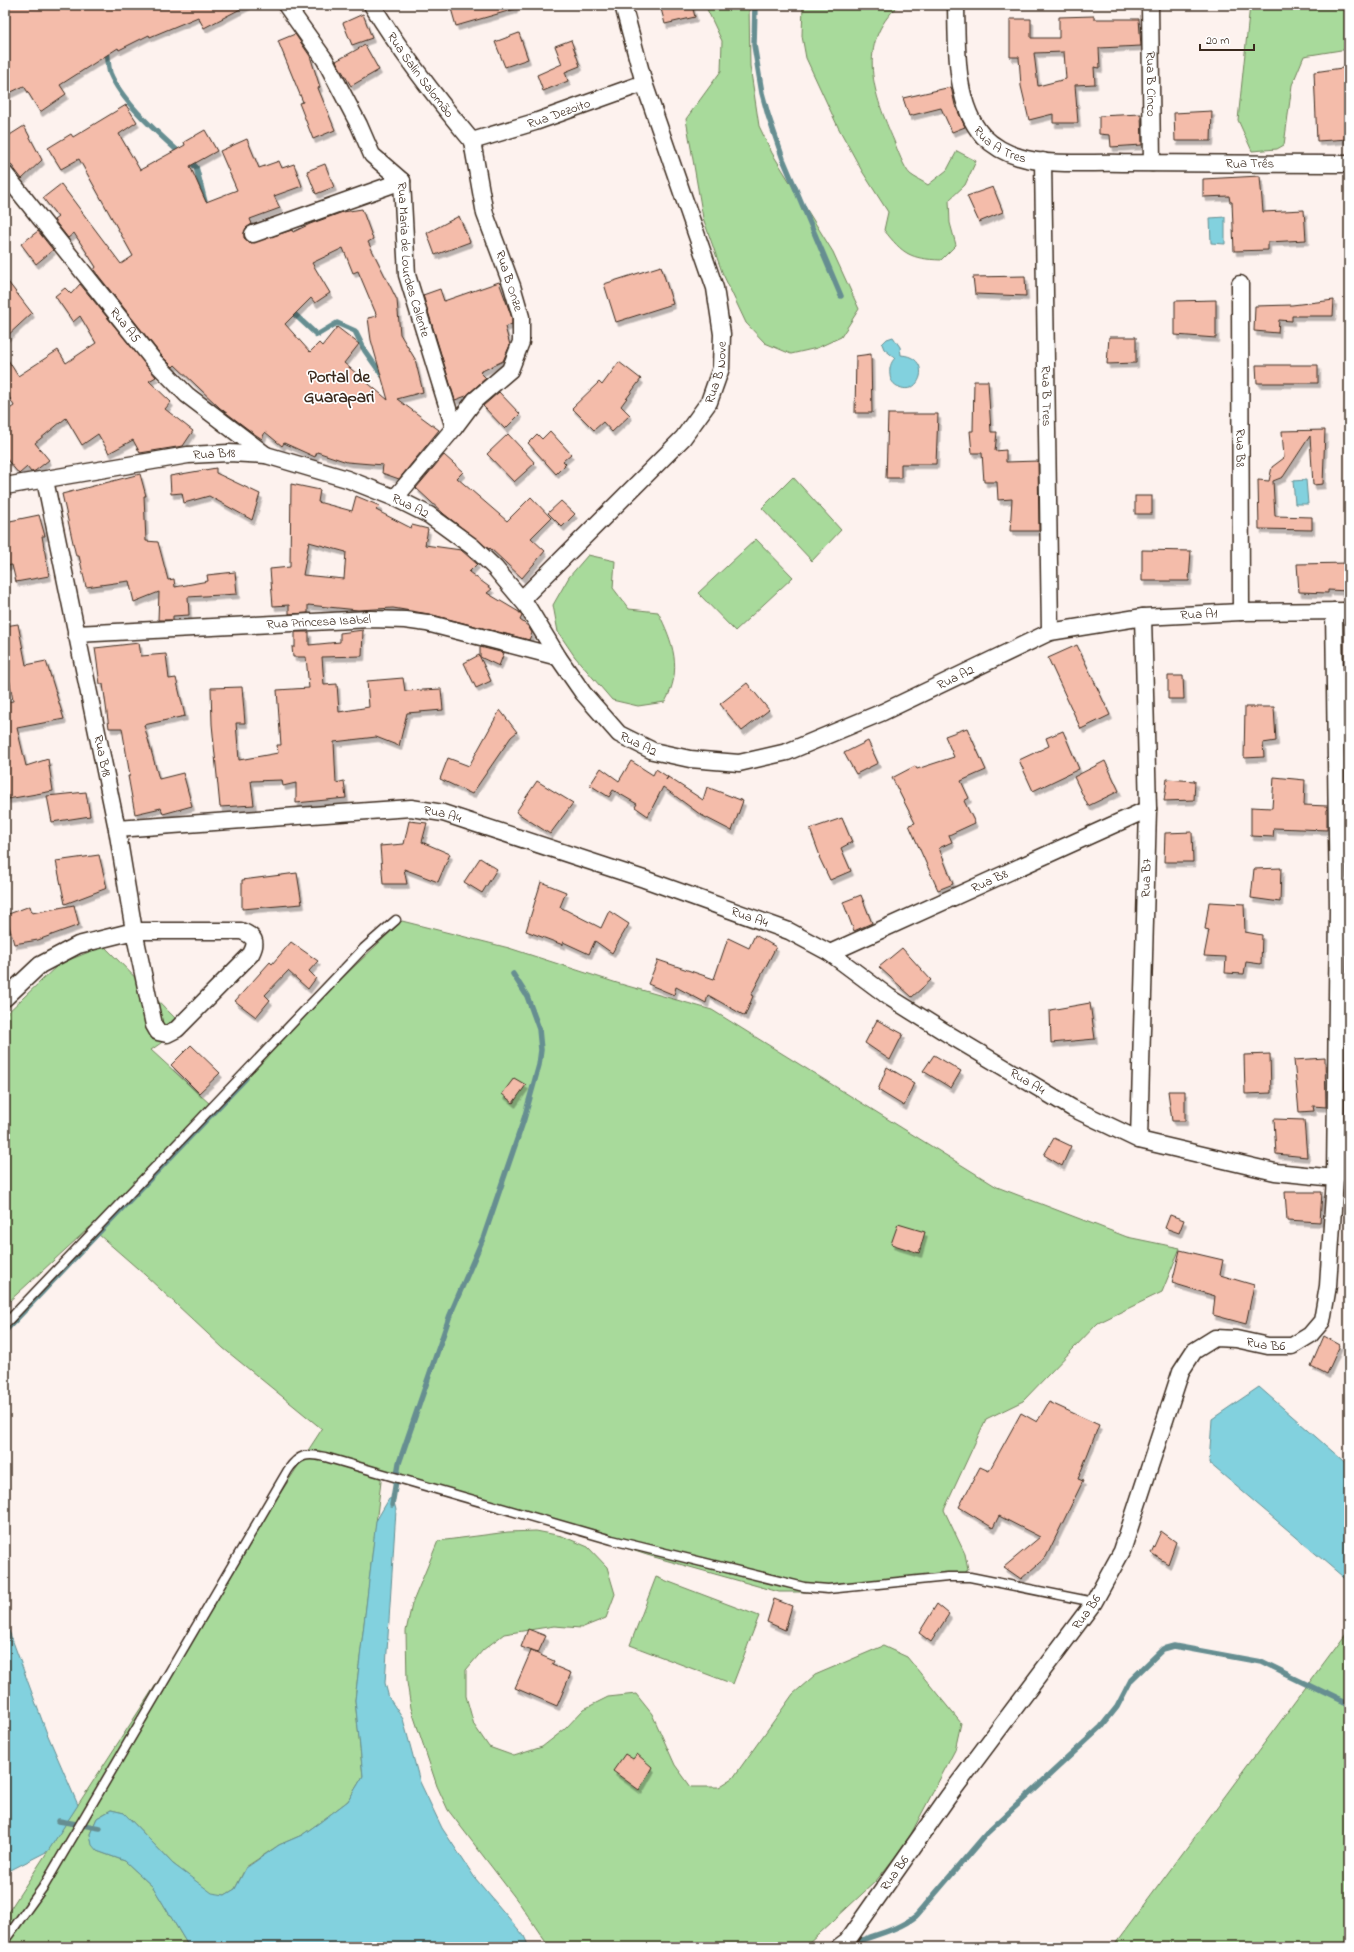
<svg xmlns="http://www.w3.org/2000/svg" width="1354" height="1952" font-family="'Indie Flower',sans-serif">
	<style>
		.green { fill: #a8da9b; stroke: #72825c }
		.water { fill: #82d1de; stroke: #668e91 }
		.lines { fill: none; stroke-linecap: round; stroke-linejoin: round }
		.stream { stroke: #668e91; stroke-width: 5.5 }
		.building { fill: #f4bcaa; stroke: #3b2a1e; fill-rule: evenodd; filter: url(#shadow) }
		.lane-casing { stroke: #3b2a1e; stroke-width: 11 }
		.street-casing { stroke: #3b2a1e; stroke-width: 19 }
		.lane { stroke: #fff; stroke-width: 8 }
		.street { stroke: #fff; stroke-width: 16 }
		.labels { text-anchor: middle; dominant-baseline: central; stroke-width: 3.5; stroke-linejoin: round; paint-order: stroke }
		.street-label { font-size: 13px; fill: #3b2a1e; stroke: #fff }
		.district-label { font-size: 17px; font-weight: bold; fill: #3b2a1e; stroke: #fff }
	</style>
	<defs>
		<filter id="shadow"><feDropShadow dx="2.5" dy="4.5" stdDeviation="0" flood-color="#0004"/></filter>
	</defs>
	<rect width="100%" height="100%" fill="#fdf2ee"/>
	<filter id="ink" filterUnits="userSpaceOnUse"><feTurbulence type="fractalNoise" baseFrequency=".025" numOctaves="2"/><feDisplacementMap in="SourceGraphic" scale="8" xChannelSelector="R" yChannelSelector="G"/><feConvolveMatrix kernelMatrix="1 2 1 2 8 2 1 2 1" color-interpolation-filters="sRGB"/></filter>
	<g filter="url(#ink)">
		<g class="green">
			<path d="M705,5h44l1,61 9,60 13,27 61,99 26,57 -18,28 -24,11 -26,6 -26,-11 -19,-20 -24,-51 -19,-54 -17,-99 35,-48 1,-30z"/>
			<path d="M803,5h96c-44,39 -25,90 -5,136 3,8 10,27 16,33 5,4 12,7 18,11l19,-15 10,-19 19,10 -11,24 -16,15 1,23 6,22 -15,15c-31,-1 -38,-6 -57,-30l4,-18 -26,-41 -24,-44 -32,-69 -4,-22z"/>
			<path d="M1250,5h99v45h-8l-37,6 -12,29 -8,60 -7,4 -25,2 -14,-31z"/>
			<path d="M793,477l48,53 -29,31 -50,-53z"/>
			<path d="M756,539l37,38 -58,54 -37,-38z"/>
			<path d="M588,555l27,6 -2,27 16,21 29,3c15,30 25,58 7,90l-27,4 -26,-6 -37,-43 -17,-25 -5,-27 16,-28z"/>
			<path d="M402,921l107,27 108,35 95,27 285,177 130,50 53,11 -18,44 -64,31 -75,78 -37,18 -42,91 21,44 3,15 -5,7 -92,8 -59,8h-33l-132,-37 -132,-43 -133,-39 -27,227 8,76 -15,25 -29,22 -17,12 -23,10 -33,22 -11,22 -10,6 -13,-1 -39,-30 -49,-51 -13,-3 -14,8 -7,16 7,17 28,10 28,26 36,60h-184v-30l317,-488 -99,-81 -78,-73 -55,-48 -85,78v-290l54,-51 45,-18 73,74 -2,13 -24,17 59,54z"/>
			<path d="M536,1531l26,5 26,11 19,20 8,27 -9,24 -25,10 -27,-2 -50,8 -21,16 -17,20v26l8,29 15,22 25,9 28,-9 23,-18 19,-20 24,-12 28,-3 16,20 23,51 16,22h28l14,-9 60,-84 22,-19 68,-29 24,11 54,66 -6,27 -44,84 -16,23 -19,24 -71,66h-256l-29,-43 -72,-94 -11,-24 -26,-78 -4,-26 -1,-51 6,-27 26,-63 70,-9z"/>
			<path d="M656,1577l103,39 -26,68 -103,-39z"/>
			<path d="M1349,1629v318h-236z"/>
		</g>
		<g class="water">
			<path d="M1225,217v27l-14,-1 -1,-25z"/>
			<path d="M893,337l7,10 1,8c32,2 20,42 -2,32 -5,-2 -9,-7 -9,-12 -1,-7 1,-13 5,-17l-11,-9 -2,-5 5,-5z"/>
			<path d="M1306,480l2,24h-13l-2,-23z"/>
			<path d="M1259,1387l90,79v116l-140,-119 3,-44z"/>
			<path d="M393,1498l3,12 -11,173 4,15 14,21 17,63 22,46 33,50 49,58 5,11h-340l-36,-60 -28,-26 -28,-10 -5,-6 -2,-11 7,-16 14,-8 13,3 49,51 39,29 13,2 10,-6 11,-21 33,-23 23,-10 17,-12 29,-22 15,-25 -8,-76 21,-179 13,-22z"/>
			<path d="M5,1620l41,111 32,74 -30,46 -43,22z"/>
		</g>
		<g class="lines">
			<g class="stream">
				<path d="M755,5l-1,40 8,48 6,22 15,44 58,137"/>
				<path d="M107,48c1,8 1,18 3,25 12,29 48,60 71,81"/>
				<path d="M188,160l8,7 9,35"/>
				<path d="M290,310l27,25 20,-12 18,8 10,20 17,24"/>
				<path d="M5,1331l241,-253"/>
				<path d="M392,1505l7,-42 51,-148 34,-79 40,-117 15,-54 2,-15 -2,-21 -12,-33 -14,-22"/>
				<path d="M59,1821l41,7"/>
				<path d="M851,1944c22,-9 46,-13 65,-28l71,-83 114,-106 16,-20 14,-27 32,-31 11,-3 87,16 88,43"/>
			</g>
		</g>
		<g class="building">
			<path d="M5,5h243l-44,23 -6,-11 -48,20 -1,-2 -30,15 -1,-2 -58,37 6,9 -26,18 -16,-26 -19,9z"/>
			<path d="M450,5h65v4l-59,17z"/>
			<path d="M660,5h32l3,12 -30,7z"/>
			<path d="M363,14l9,24 -20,7 -9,-22z"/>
			<path d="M1094,16v3h45l2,27 -42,2 1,20 -6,-1 1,17 -20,1 3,38h-25v-9l-24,6 -8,-34 -2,-29h-9v-38h21v19h28v-21zM1064,52l2,27 -28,7 -4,-33z"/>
			<path d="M519,33l9,26 -23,8 -10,-25z"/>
			<path d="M295,34l15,22 10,31 -2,1 17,42 -22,9 -14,-36 4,-1 -25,-61z"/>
			<path d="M571,40l9,26 -15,6 3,9 -25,10 -6,-16 25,-11 -7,-18z"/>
			<path d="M365,45l14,25 -28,16 -15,-25z"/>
			<path d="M1349,67v72l-32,2 -3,-69z"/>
			<path d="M951,87l4,18 10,22 -13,5 -11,-24 -32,8 -6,-18z"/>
			<path d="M126,105l11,17 -18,12 21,36 45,-25 -1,-3 21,-12 12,21 -27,15 16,36 31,-12 -17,-39 27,-12 12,29 20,-7 3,7 12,-4 8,22 -28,10 6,12 -30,11 2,5 -6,4 -2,5v5l7,5 41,-13 1,2 17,-8 33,-12 19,-3 11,30 -5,3 29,58 3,34 15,25 8,33 -26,7 42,31 -40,49 -17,-6 1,-8 -36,-3 -30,-10 -2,5 -31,-14 -2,3 -17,-14 -3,7 -9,-6 -33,-25 -45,-43 -2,2 -12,-12 -67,-85 2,-3 -22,-34 -6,5 -14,-18 4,-3 -15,-19 18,-14 60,80 12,-8 -54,-97 -18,10 -13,-21 23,-14 2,3zM343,248l10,25 5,-2 19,45 -9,2 3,22 17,60 -44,-37 15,-19 -22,-17 -15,19 -3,-3 -9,9 -25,-28 26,-26 4,5 15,-10 -18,-30z"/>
			<path d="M1212,111l-1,30h-36l-1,-28z"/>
			<path d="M1141,114l1,31 -31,2 -1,-12 -11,-1v-18z"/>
			<path d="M24,126l18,34 -20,19 -16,-21 4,-4 -5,-7v-9z"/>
			<path d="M325,164l9,23 -18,7 -9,-23z"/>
			<path d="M1260,176l3,36 41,-2 2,30 -38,2v8l-34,1 -2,-49h-2l-1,-6 -26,1v-18z"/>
			<path d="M993,187l10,25 -24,10 -12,-26z"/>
			<path d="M459,216l11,26 -35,13 -8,-22z"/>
			<path d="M38,231l15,19 -17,14 -15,-20z"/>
			<path d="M661,266l12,38 -57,18 -12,-38z"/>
			<path d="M1025,276l1,20 -51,-2 -2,-17z"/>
			<path d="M5,278l27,35 -27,25z"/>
			<path d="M499,282l13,36v6l-7,3 5,18 -7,16 -23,11 6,6 -20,18 -11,4 -32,-105 17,-6 4,12z"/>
			<path d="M80,284l76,93 -7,4 22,21 -6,7 28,22 -10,15 -43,7 -7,-13 -24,13 -11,-19 -16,11 -16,-27 -31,25 14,17 -14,11 -4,1 -4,-5 -8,7 -14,-17v-45l9,-6 -9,-17v-34l13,21 40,-26 8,13 30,-20 -16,-27 -7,6 -18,-26 10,-8 6,6z"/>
			<path d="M1216,300v38l-41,-3v-34z"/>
			<path d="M1334,300l-1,16h-41v5l-13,-1 -1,13 -24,-2 1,-25 37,-1z"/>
			<path d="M1109,337h27v26l-29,1z"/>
			<path d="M871,354l1,59h-17l1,-57z"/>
			<path d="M619,362l22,17 -20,27 9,9 -18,17 -9,-10 -9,8 -22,-22 27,-26 3,3z"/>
			<path d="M1256,365h62v18h-61z"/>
			<path d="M974,381h14l3,51h6l-2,19 11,-1v12l32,-1 1,70h-29l2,-32 -14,1 -1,-18h-13l-2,-29h-10l-2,-22h3z"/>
			<path d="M499,392l21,22 -15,15 -22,-23z"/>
			<path d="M888,414h50l-2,50h-35v14h-15z"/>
			<path d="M1325,430l-2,54 -10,1 -3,-49 -27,41 -10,4 2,35 37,1v13l-53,-1 -1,-49 11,1 3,-14 12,-9 -2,-27z"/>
			<path d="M550,431l21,23 -8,7 3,3 -10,10 -28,-31 9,-9 5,5z"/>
			<path d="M508,434l27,29 -21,19 -27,-28z"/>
			<path d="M444,455l19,17 -6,6 50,43 24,-24 20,21 -20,20 14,13 -23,27 -32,-30 -1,1 -45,-35 -28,-26z"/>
			<path d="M216,468v5l44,21 -8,26 -43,-24 -25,7 -2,-10 -11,1 -1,-18z"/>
			<path d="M140,474l6,22h-2l2,45 12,1 10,38 6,-1 1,8 33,-6 -1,-6 28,-3 2,22 -49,3 1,18 -16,1v4h-15l1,-28 -25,10 -5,-21 -43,6 -7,-31h-3l-14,-62z"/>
			<path d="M291,484l29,6 -2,12 34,9 4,-15 24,10 -4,4 35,18 1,-3 16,4 -3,16 36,5 16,14 -8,8 23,17 -5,4 32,19 3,4 -2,4 8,6 4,7 -3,7 -100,-26 -36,-6 -35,2 -50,-5v8l-19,1v-9l-16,1 -3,-37 20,-2zM309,542l37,10 -2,27 -41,-4z"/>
			<rect x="1135" y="496" width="17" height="18"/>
			<path d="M561,501l14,13 -13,13 -14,-14z"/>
			<path d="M39,515l6,21h-3l7,40 -33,6 -4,-17 -7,1v-44z"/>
			<path d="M1142,550l49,1 -2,30h-47z"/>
			<path d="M1349,563v28l-21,-1v3l-29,-1 -2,-28z"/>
			<path d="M18,624l8,41 20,-4 18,58 -47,9 9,38 22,-7 5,32 -45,8 -3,-16v-81l8,-1 -8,-48v-27z"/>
			<path d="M363,630l-1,26 -40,1 2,28 13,-1 2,28 30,-5 -2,-26 36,-3 2,13 36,-2 2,21 -36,3 -8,33 -23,-9 -42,5 2,41 8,-2 2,17 -50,5v-20l-13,3 -1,-6 -31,1 3,24 -34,2 -8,-83 -1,-36 31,-1 3,36h-9l3,37 39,-7 -1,-8h4l-4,-55 32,-2 -3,-31h-13l-1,-10h3v-15h14v13l31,-3v-9z"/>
			<path d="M139,643l2,13 25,-2 3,25 7,-1 9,38 -41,9 15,54 24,-6 9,33 -29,8 -2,-6 -26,6 -7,-38h2l-8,-48h-13l-6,-44h-3l-5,-36z"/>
			<path d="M1077,645l33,70 -29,14 -33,-71z"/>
			<path d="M480,647l24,6 -5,13 -19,-9z"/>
			<path d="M479,655l12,26 -15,7 -12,-25z"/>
			<path d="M1168,676h15l1,23h-16z"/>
			<path d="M747,683l22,27 -27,21 -22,-27z"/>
			<path d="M1245,707h29l2,34 -13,2 1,14 -20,1z"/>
			<path d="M500,710l17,22 -6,5 -39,57 -32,-15 8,-21 21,8z"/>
			<path d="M967,728l19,42 -25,11 8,17 -5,3 11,22 -26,12 3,7 -13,6 14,36 -15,6 -29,-65 6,-2 -23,-45 23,-12 2,3 37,-12 -9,-21z"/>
			<path d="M1063,731l16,38 -46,22 -14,-31 30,-14 -3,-8z"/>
			<path d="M868,741l10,22 -22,11 -12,-21z"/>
			<path d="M631,761l22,14 3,-6 12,8 -2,3 2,-3 35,23 4,-13 36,14 -11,30 -31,-16 -38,-28 -15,29 -13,-9 2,-3 -24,-14 -4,7 -19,-12 11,-17 18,13z"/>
			<path d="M1105,761l14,30 -31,15 -14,-29z"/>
			<path d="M1274,777l31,3 -1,25 23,1v24l-53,-2 -1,9 -22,-1v-29l21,1z"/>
			<path d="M1167,779l28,2 -1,19 -30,1z"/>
			<path d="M537,781l36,22 -23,31 -34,-22z"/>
			<path d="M86,792l4,24 -38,6 -5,-26z"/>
			<path d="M842,818l10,24 -11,6 10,23 -21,9 -11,-23 1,-1 -10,-27z"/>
			<path d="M409,821l18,2 -5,19 28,12 -12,28 -34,-13 3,15h-24l-3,-38 24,-2z"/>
			<path d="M1192,832l1,30h-29l1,-29z"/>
			<path d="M99,855l8,33 -42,16 -9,-43z"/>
			<path d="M480,858l17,11 -15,24 -18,-11z"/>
			<path d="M1281,868l-1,34 -29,-4 3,-29z"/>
			<path d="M297,873l5,31 -60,5v-29z"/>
			<path d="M541,882l25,10 -6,15 41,21 8,-17 20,13 -17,29 -17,-12 -6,13 -26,-12v3l-37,-14z"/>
			<path d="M861,895l11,28 -18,8 -11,-29z"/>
			<path d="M1209,902l35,2 1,28 17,3 -1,29 -15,-2 -2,12 -19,-1 1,-16 -22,-1 5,-26 -4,-1z"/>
			<path d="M74,905l5,20 -41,15 -24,4 -8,-29 24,-9 2,7z"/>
			<path d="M755,935l21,12 -25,48 2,1 -8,20 -37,-21 -2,8 -30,-16 -2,8 -26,-11 10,-24 56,19 14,-41 21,10z"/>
			<path d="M291,942l27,19 -9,10 7,7 -8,11 -20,-18 -23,24 5,5 -14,17 -21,-16 35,-39 2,2z"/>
			<path d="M902,948l29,32 -19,17 -33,-30z"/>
			<path d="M1090,1003l5,36 -44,4 -1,-33z"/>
			<path d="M877,1020l26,14 -13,26 -25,-17z"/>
			<path d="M191,1045l29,28 -21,20 -28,-28z"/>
			<path d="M1270,1054l1,39 -26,1 -1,-39z"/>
			<path d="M934,1055l27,16 -10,17 -28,-17z"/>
			<path d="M1325,1058l1,49 -13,-1 1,5 -15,1 -5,-52z"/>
			<path d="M887,1067l27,16 -10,23 -26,-16z"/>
			<path d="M514,1078l12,7 -13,18 -11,-9z"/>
			<path d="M1168,1091h17v30h-13z"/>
			<path d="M1274,1119l30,1 3,37 -31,-3z"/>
			<path d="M1054,1138l17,8 -9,20 -18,-11z"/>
			<path d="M1285,1192h37l-2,30 -33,-2z"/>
			<path d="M1170,1215l14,5 -5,13 -14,-5z"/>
			<path d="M898,1224l27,8 -6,21 -28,-9z"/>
			<path d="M1180,1250l43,10 -3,15 34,10 -8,39 -33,-9 2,-19 -43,-13z"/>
			<path d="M1324,1336l16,9 -13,29 -16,-8z"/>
			<path d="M1049,1402l50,23 -21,54 5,2 -37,76 -25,22 -17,-12 36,-30 -41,-21 -6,12 -34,-21 21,-40 9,4 32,-58 16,9z"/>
			<path d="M1161,1531l15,11 -8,22 -17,-11z"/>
			<path d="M774,1599l18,7 -7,24 -18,-8z"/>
			<path d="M937,1604l12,10 -18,28 -12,-9z"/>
			<path d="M528,1629l18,7 -8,17 -17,-6z"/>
			<path d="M531,1651l23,10 -2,4 19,8 -14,33 -42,-18z"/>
			<path d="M625,1754l8,5 4,-5 15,13 -13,23 -26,-19z"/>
		</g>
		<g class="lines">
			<defs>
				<g id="lane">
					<path d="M5,1324l359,-376 32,-28"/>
					<path d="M5,1940l39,-54 244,-416c11,-16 19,-17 37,-13l287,83 192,47 24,2 120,-12h22l124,25"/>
				</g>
				<g id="street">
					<path id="s1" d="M286,5l39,55 34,65 13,30 30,26 5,94 47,153"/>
					<path id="s2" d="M372,5c30,49 64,93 100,136"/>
					<path id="s3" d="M956,5c1,40 -2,99 27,131 10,10 22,17 36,21 28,9 72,5 103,6 75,1 151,0 227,1"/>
					<path id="s4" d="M1150,5l2,158"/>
					<path id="s5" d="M472,141l63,-19 109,-39"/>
					<path id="s6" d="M1043,161l7,471"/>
					<path id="s7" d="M5,174l149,187 33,34 79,60"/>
					<path d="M253,234l149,-53"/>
					<path id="s8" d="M1240,284l1,328"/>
					<path id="s9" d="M5,486l183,-31 41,-2 37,2 81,24 48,19 34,17 44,32 22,21 32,38 31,51 25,36 36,41 34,17 37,8 49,4 48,-11 96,-40 167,-80 93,-15 98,-5 108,-1"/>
					<path d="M395,498l59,-70 21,-28 35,-30 11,-28v-25l-9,-31 -27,-72 -13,-73"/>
					<path id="s10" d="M522,599l161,-161 26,-36 12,-34 1,-34 -7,-46 -71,-205 -21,-78"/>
					<path id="s11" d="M76,634l294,-15 35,1 22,3 131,34"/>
					<path id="s12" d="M117,829l294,-21 32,5 201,66 145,52 41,22 59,44 59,37 124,74 67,32 136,32 60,6"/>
					<path id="s13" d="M830,953l318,-144"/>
					<path d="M5,998l35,-33 38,-20 56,-14h107c13,5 17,10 10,23l-74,75 -10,5 -9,-2 -4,-7 -20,-94 -17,-102 -72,-349"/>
					<path id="s14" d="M1139,1140l9,-331 -5,-192"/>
					<path id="s15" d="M839,1947l8,-6 101,-144 146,-195 28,-51 59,-180 13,-20 21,-13 21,1 32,7h24l18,-11 12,-14 6,-35 7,-108 3,-269 -4,-298"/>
				</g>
			</defs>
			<use href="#lane" class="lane-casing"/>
			<use href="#street" class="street-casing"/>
			<use href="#lane" class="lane"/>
			<use href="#street" class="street"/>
		</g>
	</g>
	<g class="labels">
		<g class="street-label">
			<text stroke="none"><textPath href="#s2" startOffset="85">Rua Salin Salomão</textPath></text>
			<text stroke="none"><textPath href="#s4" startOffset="79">Rua B Cinco</textPath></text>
			<text stroke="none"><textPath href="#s5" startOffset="91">Rua Dezoito</textPath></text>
			<text stroke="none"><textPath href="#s3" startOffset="156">Rua A Tres</textPath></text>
			<text stroke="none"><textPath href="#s3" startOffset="410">Rua Três</textPath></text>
			<text stroke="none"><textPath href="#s1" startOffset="293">Rua Maria de Lourdes Calente</textPath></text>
			<text transform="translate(509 281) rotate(72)">Rua B Onze</text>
			<text stroke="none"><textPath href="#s7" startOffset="193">Rua A5</textPath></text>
			<text stroke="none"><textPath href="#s10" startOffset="303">Rua B Nove</textPath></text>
			<text stroke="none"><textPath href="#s6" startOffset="235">Rua B Tres</textPath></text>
			<text stroke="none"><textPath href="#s8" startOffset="164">Rua B8</textPath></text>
			<text stroke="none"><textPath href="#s9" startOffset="212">Rua B18</textPath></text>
			<text stroke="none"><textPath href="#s9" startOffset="417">Rua A2</textPath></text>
			<text stroke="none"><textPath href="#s9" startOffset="1344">Rua A1</textPath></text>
			<text stroke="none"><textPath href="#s11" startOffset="243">Rua Princesa Isabel</textPath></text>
			<text stroke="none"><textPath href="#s9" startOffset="1089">Rua A2</textPath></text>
			<text stroke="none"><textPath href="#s9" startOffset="752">Rua A2</textPath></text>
			<text transform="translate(102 756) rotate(78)">Rua B18</text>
			<text stroke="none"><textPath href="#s12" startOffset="327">Rua A4</textPath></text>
			<text stroke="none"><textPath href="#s14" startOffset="262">Rua B7</textPath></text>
			<text stroke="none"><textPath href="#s13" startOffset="175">Rua B8</textPath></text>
			<text stroke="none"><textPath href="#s12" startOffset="651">Rua A4</textPath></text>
			<text stroke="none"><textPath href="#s12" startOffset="975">Rua A4</textPath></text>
			<text stroke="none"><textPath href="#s15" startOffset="777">Rua B6</textPath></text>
			<text stroke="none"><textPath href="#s15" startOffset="417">Rua B6</textPath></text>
			<text stroke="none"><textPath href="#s15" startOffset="93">Rua B6</textPath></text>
		</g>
		<g class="district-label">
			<text x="339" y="377">Portal de<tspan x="339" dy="20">Guarapari</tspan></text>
		</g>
	</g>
	<rect width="1354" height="1952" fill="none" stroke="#fff" stroke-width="20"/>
	<rect x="10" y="10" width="1334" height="1932" fill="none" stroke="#3b2a1e" stroke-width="1.5" filter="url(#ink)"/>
	<path d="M1200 44v6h54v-6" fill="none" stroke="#3b2a1e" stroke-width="2"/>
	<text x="1206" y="44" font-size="12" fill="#3b2a1e" stroke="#ffffff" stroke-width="3" paint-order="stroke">20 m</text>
</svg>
